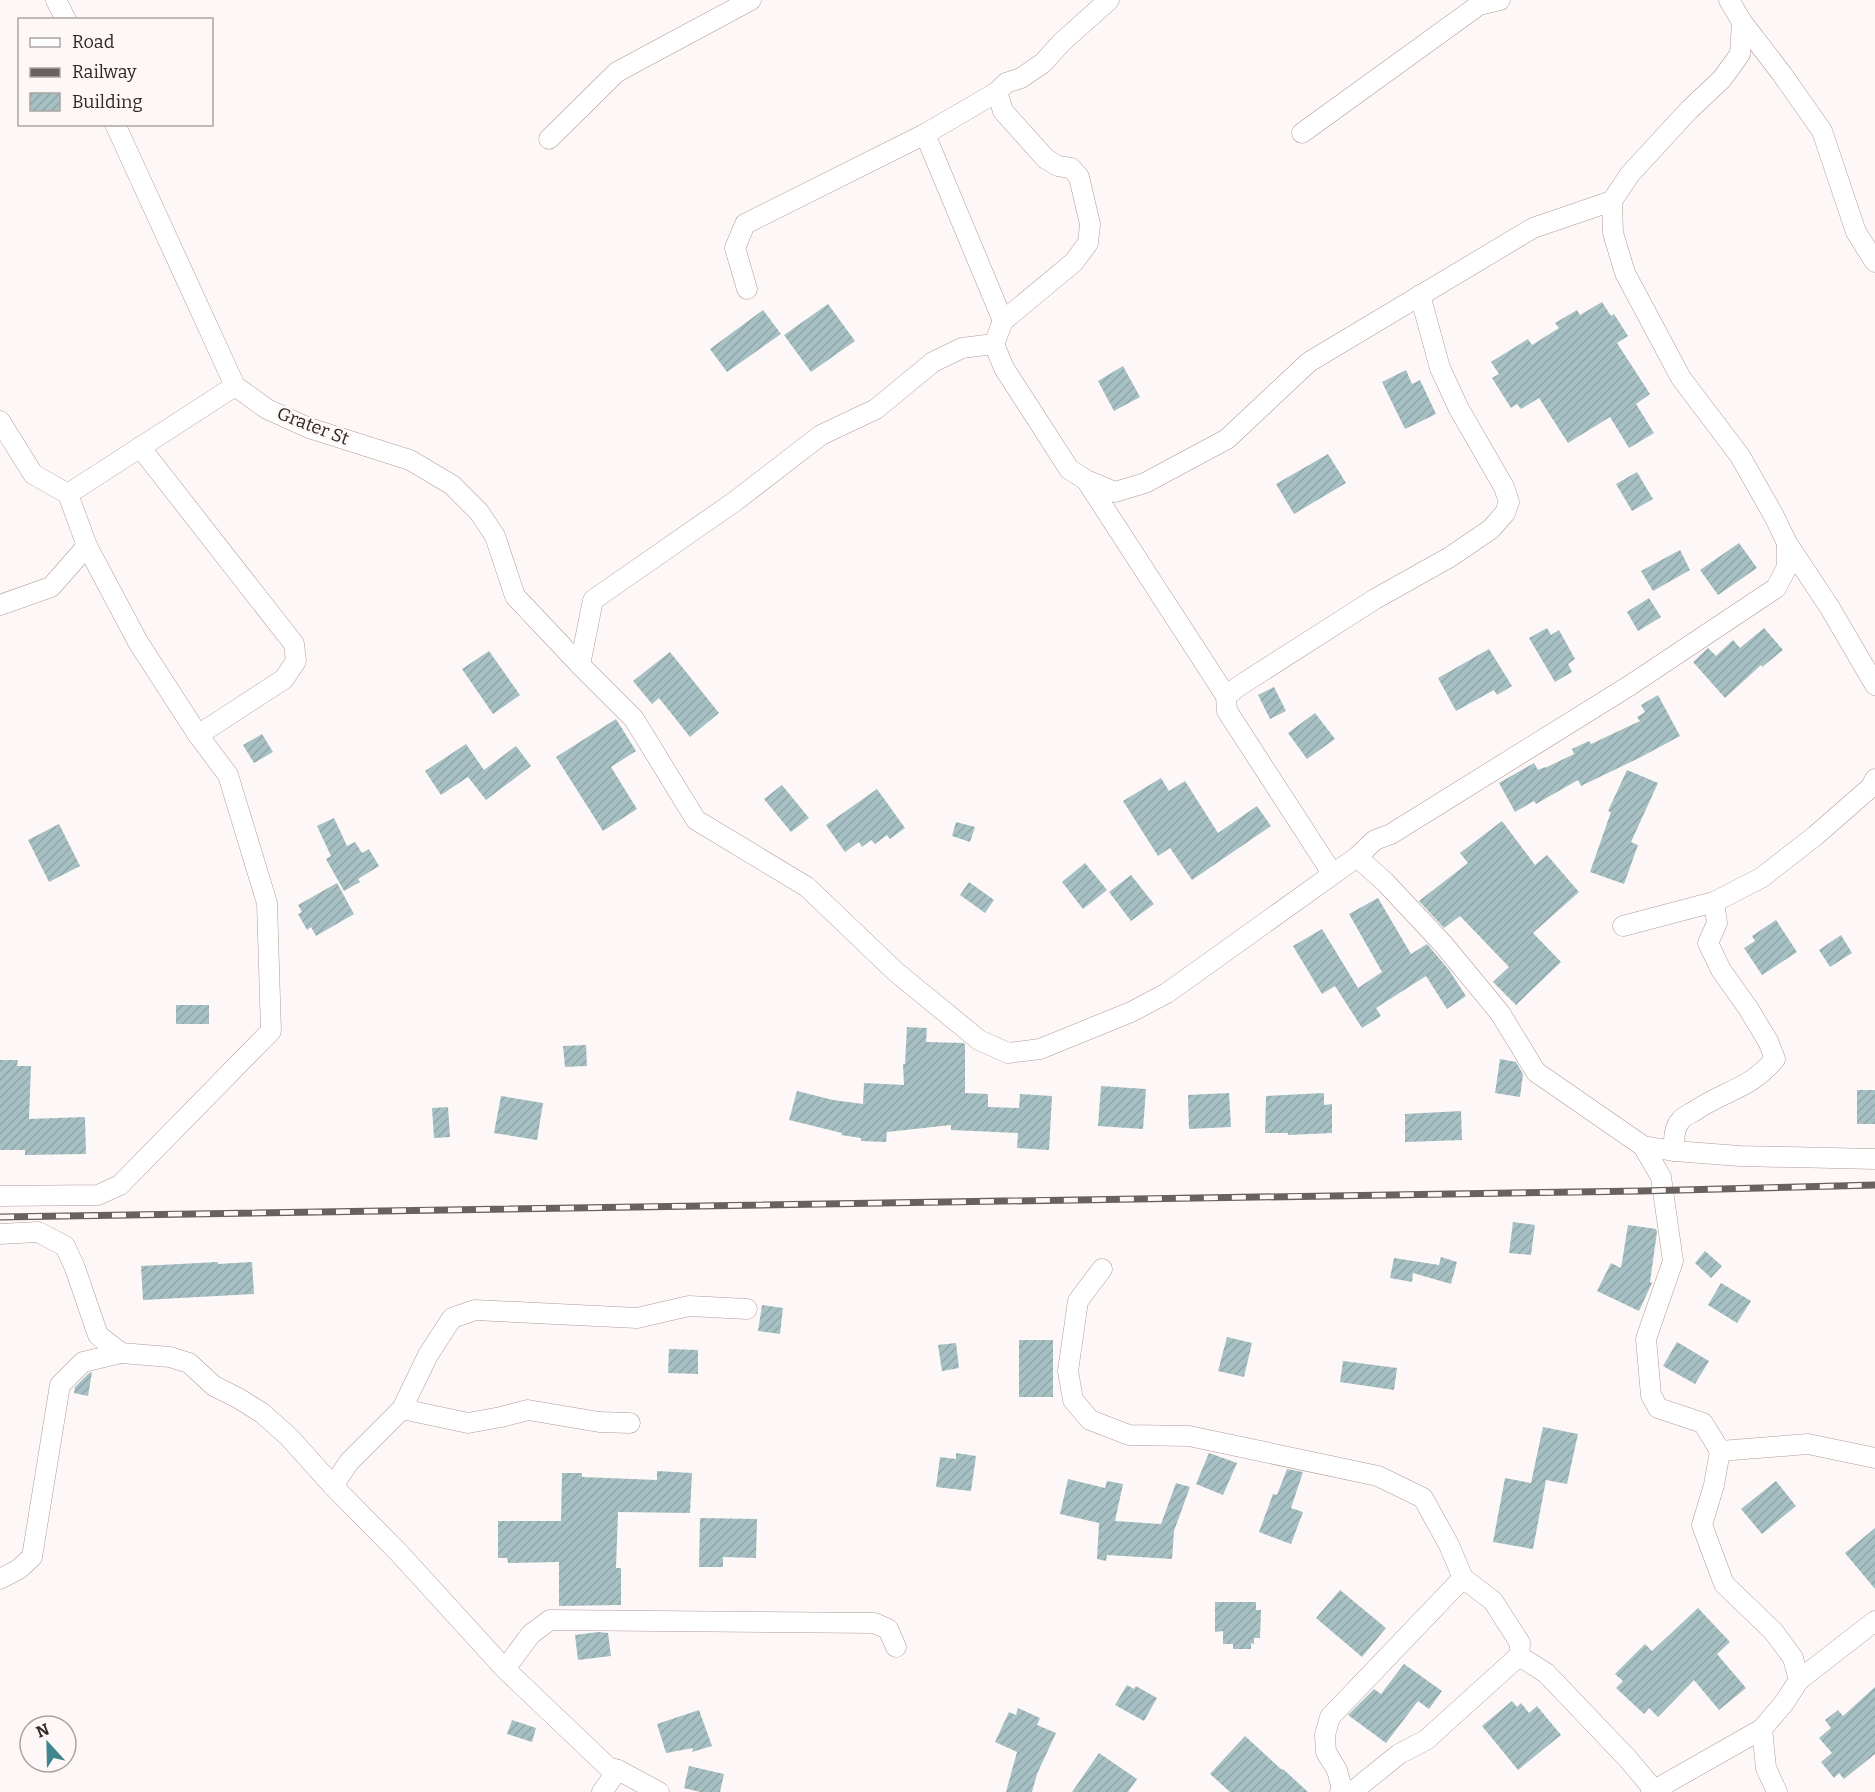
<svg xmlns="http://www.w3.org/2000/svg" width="1875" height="1792" font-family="Bitter,serif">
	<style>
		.building { fill: url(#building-hatch) }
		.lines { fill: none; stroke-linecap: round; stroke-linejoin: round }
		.minor-casing { stroke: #b29a96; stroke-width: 21 }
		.minor { stroke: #fff; stroke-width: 20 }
		.rail-casing { stroke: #69615f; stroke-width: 7 }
		.rail { stroke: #fdf8f7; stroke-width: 4.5; stroke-dasharray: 14; stroke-linecap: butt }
		.labels { text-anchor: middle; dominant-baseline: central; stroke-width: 5; stroke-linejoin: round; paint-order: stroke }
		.street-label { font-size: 18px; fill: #302725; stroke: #fdf8f7 }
	</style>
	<defs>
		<pattern id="building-hatch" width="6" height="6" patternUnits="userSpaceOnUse" patternTransform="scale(1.5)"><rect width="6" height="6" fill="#a6c0c3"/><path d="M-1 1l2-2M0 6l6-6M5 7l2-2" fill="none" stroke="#8fa5a7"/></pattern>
	</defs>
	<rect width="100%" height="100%" fill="#fdf8f7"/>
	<g class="building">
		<path d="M1602,302l9,14 3,-2 14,22 -11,7 33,51 -14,10 18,29 -25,15 -19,-31 -42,26 -29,-45 -18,11 -4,-5 -6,4 -19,-30 7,-4 -8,-12 37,-23 4,6 27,-17 -4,-5 22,-13 3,5z"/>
		<path d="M828,304l27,37 -44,31 -27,-37z"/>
		<path d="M763,310l18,24 -54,38 -17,-23z"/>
		<path d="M1123,366l17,31 -26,14 -16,-30z"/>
		<path d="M1406,370l6,14 8,-4 16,34 -31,15 -23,-47z"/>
		<path d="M1328,454l18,29 -52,31 -18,-30z"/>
		<path d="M1637,472l16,27 -21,12 -16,-27z"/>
		<path d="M1739,543l18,25 -39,27 -18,-25z"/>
		<path d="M1680,550l10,20 -37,21 -12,-20z"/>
		<path d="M1649,598l12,19 -23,14 -11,-19z"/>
		<path d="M1547,628l4,7 8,-5 16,29 -7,5 4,8 -17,10 -26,-44z"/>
		<path d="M1764,628l19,22 -21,17 -1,-2 -36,33 -32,-36 15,-14 8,8 17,-16 7,8z"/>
		<path d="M1489,649l23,37 -15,9 -3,-5 -38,21 -18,-33z"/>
		<path d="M489,651l31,44 -27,19 -31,-45z"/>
		<path d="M670,652l49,61 -29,24 -31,-39 -7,6 -19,-23z"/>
		<path d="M1274,687l12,24 -16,8 -12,-24z"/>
		<path d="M1658,695l22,41 -39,21 -60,29 -3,-6 -42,24 -2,-3 -19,11 -16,-29 35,-20 4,7 7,-3v1l29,-14 -2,-5 17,-8 2,3 49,-23 -3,-4 8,-5 -4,-7z"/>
		<path d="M1315,713l20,26 -28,20 -19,-26z"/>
		<path d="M616,719l20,32 -25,16 26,42 -34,22 -47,-74z"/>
		<path d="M262,734l11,18 -19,11 -11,-18z"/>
		<path d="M466,744l18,26 32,-24 15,20 -45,34 -18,-23 -27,18 -16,-24z"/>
		<path d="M1627,770l31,13 -27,59 7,3 -14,39 -34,-12 21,-60 -3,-1z"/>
		<path d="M1161,778l8,13 16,-10 33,52 39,-27 14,20 -79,54 -22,-32 -12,8 -35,-55z"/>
		<path d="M782,785l27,33 -18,14 -27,-33z"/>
		<path d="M877,789l28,39 -15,11 -3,-4 -12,9 -4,-4 -9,7 -3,-5 -14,10 -19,-27z"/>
		<path d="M334,818l13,28 8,-4 7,11 7,-4 10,17 -21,13 2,3 -16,9 -18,-32 5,-3 -14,-30z"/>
		<path d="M1502,821l33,44 12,-10 32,37 -46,41 28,29 -45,43 -23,-23 16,-15 -49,-51 -16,12 -25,-27 49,-38 -8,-10z"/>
		<path d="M956,822l19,5 -5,15 -18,-6z"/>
		<path d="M59,824l21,42 -31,16 -21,-42z"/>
		<path d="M1085,863l22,27 -24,19 -21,-27z"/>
		<path d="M1131,875l23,29 -23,17 -22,-29z"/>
		<path d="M969,882l25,18 -9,13 -25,-18z"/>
		<path d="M337,883l17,31 -38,22 -5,-9 -4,3 -9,-16 4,-2 -4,-7z"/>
		<path d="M1378,898l33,56 16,-10 22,26 17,26 -19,13 -21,-33 -50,32 5,8 -19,12 -27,-42 -13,8 -29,-48 29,-17 36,59 24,-16 -33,-58z"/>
		<path d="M1776,920l21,32 -35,23 -18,-27 11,-7 -3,-5z"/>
		<path d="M1841,935l11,18 -22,14 -11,-17z"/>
		<rect x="176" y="1005" width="33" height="19"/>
		<path d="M907,1027l20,1 -1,14 37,1 2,1v49l23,1v13l31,1 1,-14 32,2 -3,54 -32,-2 1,-15 -67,-3v-5l-64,7 -1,10 -25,-1v-3l-20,-3 1,-2 -53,-13 8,-29 36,9 30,4 1,-21 40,2 -1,-21h2z"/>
		<path d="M586,1045l1,21 -22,1 -2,-21z"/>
		<path d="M1500,1059l16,3 7,12 -3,23 -25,-4z"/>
		<path d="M0,1060h18l-1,6h14l-2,53 56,-2 1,37 -61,1v-5h-25z"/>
		<path d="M1101,1086l45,3 -3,40 -45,-3z"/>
		<rect x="1857" y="1090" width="18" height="34"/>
		<path d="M1229,1093l2,34 -42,2 -1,-34z"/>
		<path d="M1324,1093v12l8,-1v29l-44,2v-2h-23l1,-37z"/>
		<path d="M501,1096l42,7 -6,37 -43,-7z"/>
		<path d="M448,1107l2,30 -16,1 -2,-30z"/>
		<path d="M1461,1111l1,29 -57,2v-28z"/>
		<path d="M1513,1222l22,3 -4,30 -22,-2z"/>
		<path d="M1628,1225l28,4 1,3 -7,50 2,1 -13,28 -42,-20 14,-28 10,5z"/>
		<path d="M1705,1251l17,15 -11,12 -16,-15z"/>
		<path d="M1441,1257l16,5 -6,22 -38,-11 -1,9 -22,-4 4,-20 45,7z"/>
		<path d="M218,1262v2l34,-2 2,32 -111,6 -2,-34z"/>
		<path d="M1721,1283l30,18 -14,22 -29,-18z"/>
		<path d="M762,1305l21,3 -3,26 -22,-3z"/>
		<path d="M1227,1337l25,6 -8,34 -26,-6z"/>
		<rect x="1019" y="1340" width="34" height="57"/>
		<path d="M1677,1342l32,19 -14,23 -32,-18z"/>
		<path d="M956,1343l3,25 -17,3 -4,-26z"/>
		<path d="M669,1349l29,1v24l-30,-1z"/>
		<path d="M1343,1361l54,7 -3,22 -54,-8z"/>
		<path d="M92,1372l-4,24 -14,-3 1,-6 14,-14z"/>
		<path d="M1543,1427l35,7 -11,50 -21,-4 -13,69 -40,-7 12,-64 26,5z"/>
		<path d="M956,1453l20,3 -5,35 -35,-4 4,-30 16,2z"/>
		<path d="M1209,1453l28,10 -14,32 -27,-11z"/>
		<path d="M1287,1469l16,3 -12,36 12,4 -12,32 -32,-12 14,-38 4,1z"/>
		<path d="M657,1471l35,2 -2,40 -72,-1 -2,56h5v37l-62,1v-44l-51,1 -1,-5h-9v-37h63l1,-48h20v4l75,3z"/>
		<path d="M1068,1479l37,9 2,-7 16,3 -8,37 46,3 15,-41 14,4 -16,44 -2,28 -65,-4 -1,6 -9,-2 2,-36 -39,-9z"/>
		<path d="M1776,1481l20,25 -34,28 -21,-25z"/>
		<path d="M700,1518l57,1 -1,39 -33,-1v10h-24z"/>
		<path d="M1875,1528v61l-30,-36z"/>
		<path d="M1340,1590l46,38 -24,29 -46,-39z"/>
		<path d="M1215,1602h41v8h5l-1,28h-6v6l-3,-1v6h-18v-5h-10v-13l-8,1z"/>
		<path d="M1698,1608l32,34 -13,12 29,34 -27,22 -25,-30 -36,37 -9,-9 -5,6 -28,-26 7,-7 -8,-7 30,-30 7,7z"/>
		<path d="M598,1632l10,1 3,23 -33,4 -3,-25z"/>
		<path d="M1404,1664l38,27 -13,18 -11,-8 -32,42 -38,-28 26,-26 7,5z"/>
		<path d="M1127,1685l7,4 2,-3 21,12 -13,23 -29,-16z"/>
		<path d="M1875,1687v67l-31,25 -5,-6 -5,5 -13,-16 11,-9 -13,-15 12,-10 -6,-8 13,-10 5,6z"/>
		<path d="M1512,1701l5,6 4,-4 8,10 8,-7 24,29 -43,35 -36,-44z"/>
		<path d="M1018,1708l22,10 -3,7 19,8 -19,41 -5,18h-26l11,-40 -22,-10 14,-30 7,3z"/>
		<path d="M699,1710l13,36 -20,6 1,-4 -27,5 -9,-29z"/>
		<path d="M512,1720l24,8 -4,14 -25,-8z"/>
		<path d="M1245,1736l37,34 1,-1 25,23h-78l-20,-18z"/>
		<path d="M1099,1753l38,26 -9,13h-56z"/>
		<path d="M689,1766l35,8 -4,18h-20l-16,-4z"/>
	</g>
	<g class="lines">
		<defs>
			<g id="minor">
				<path d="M56,0l10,20"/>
				<path d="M1109,0l-47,42 -19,21 -22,15 -15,5 -9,9 6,19 43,48 12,7 13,2 8,9 11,47 -2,19 -14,19 -71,59 -9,23 10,24 65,101 17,11 29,12 30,-9 82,-44 82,-77 224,-134 79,-27"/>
				<path d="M1729,0l13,22 -2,32 -18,25 -33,31 -59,64 -18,27 1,32 12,40 56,105 59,78 34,60 13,27 43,65 45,77"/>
				<path d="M1742,22l40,52 40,57 34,101 19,30"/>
				<path d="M115,124l120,262 32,23 42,19 101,32 42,25 27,27 16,24 20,60 65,69 54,54 62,101 111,67 89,85 83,68 29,13 32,-4 91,-37 36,-19 190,-136 18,-17 16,-6 238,-148 147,-98 11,-21v-24"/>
				<path d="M1302,133l177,-128 21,-5"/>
				<path d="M925,134l78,187"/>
				<path d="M549,139l68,-67 134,-72"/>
				<path d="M747,289l-12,-41 10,-24 180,-90 72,-42"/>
				<path d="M0,421l33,53 35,20 19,52 51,96 60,93 30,40 39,128 4,128 -151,154 -22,10 -98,1"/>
				<path d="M140,447l154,197 2,17 -12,18 -86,56"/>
				<path d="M1086,480l140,216"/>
				<path d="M68,494l167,-108"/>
				<path d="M0,605l51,-18 36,-41"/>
				<path d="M580,665l13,-65 141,-98 87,-67 55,-26 57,-47 29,-14 32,-4"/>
				<path d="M1357,857l28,25 59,63 56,68 36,59 107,74 31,5 66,5 135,3"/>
				<path d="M1332,873l-105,-162 -1,-15 13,-10 136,-87 75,-42 41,-28 14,-16 4,-11 -5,-15 -45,-78 -19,-41 -20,-73"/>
				<path d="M1623,926l91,-24 47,-24 54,-42 56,-49 4,-8"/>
				<path d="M1643,1146l18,31 12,84 -27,78 5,56 7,13 45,15 17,28 -6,34 -12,40 22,59 49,47 20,27 6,22 -15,23 -22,26 -111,63"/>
				<path d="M1674,1151c0,-10 -1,-23 7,-31 3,-4 11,-7 15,-10 30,-20 54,-21 79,-51l-7,-18 -20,-33 -27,-38 -13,-27 9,-20 -3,-21"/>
				<path d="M0,1234l38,-2 27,14 10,22 23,67 23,18"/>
				<path d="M1102,1269l-24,32 -10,70 5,29 17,20 39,15 60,1 189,40 45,22 26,47 14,33 30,23 27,42 -1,13 -93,84 -27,14 -47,38"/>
				<path d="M402,1409l66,14 33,-6 27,-7 71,12 31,1"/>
				<path d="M1720,1451l88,-7 67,14"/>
				<path d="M0,1579l19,-10 13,-12 28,-172 23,-23 38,-9 49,4 19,6 25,23 24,12 24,15 27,24 44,49"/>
				<path d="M1519,1656l27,17 82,86 26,31"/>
				<path d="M505,1669l26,-35 19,-14 324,3 14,6 8,18"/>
				<path d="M1799,1680l76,-59"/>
				<path d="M1762,1729l4,39 11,24"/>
				<path d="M618,1770l41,22"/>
				<path d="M602,1792l16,-22 -10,-3 -103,-98 -105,-115 -67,-68 16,-24 53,-53 26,-54 24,-37 23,-8 162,8 52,-12 58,3"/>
				<path d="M1340,1792l2,-3 -5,-19 -11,-18 -1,-17 5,-18 133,-139"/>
			</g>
		</defs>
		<use href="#minor" class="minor-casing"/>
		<use href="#minor" class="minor"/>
		<defs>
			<path id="rail" d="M0,1217l1641,-26 234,-6"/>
		</defs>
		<use href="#rail" class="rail-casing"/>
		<use href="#rail" class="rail"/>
	</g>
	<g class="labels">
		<g class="street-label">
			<text transform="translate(313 426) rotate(21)">Grater St</text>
		</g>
	</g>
	<rect x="18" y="18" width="195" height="108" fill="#fdf8f7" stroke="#aba4a3" stroke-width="1.5"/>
	<rect x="30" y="38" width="30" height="9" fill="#ffffff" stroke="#aba4a3" stroke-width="1.5"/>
	<text x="72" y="48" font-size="18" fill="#302725">Road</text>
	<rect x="30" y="68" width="30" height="9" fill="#69615f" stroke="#aba4a3" stroke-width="1.5"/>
	<text x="72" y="78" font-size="18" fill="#302725">Railway</text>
	<rect x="30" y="93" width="30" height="18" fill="url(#building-hatch)" stroke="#aba4a3" stroke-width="1.5"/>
	<text x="72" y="108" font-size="18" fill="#302725">Building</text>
	<g transform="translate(48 1744) rotate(338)"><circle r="28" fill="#fdf8f7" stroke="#aba4a3" stroke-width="1.5"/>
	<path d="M0-4.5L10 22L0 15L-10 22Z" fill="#3f868e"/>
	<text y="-9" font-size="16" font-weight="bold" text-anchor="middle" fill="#302725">N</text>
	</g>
</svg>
